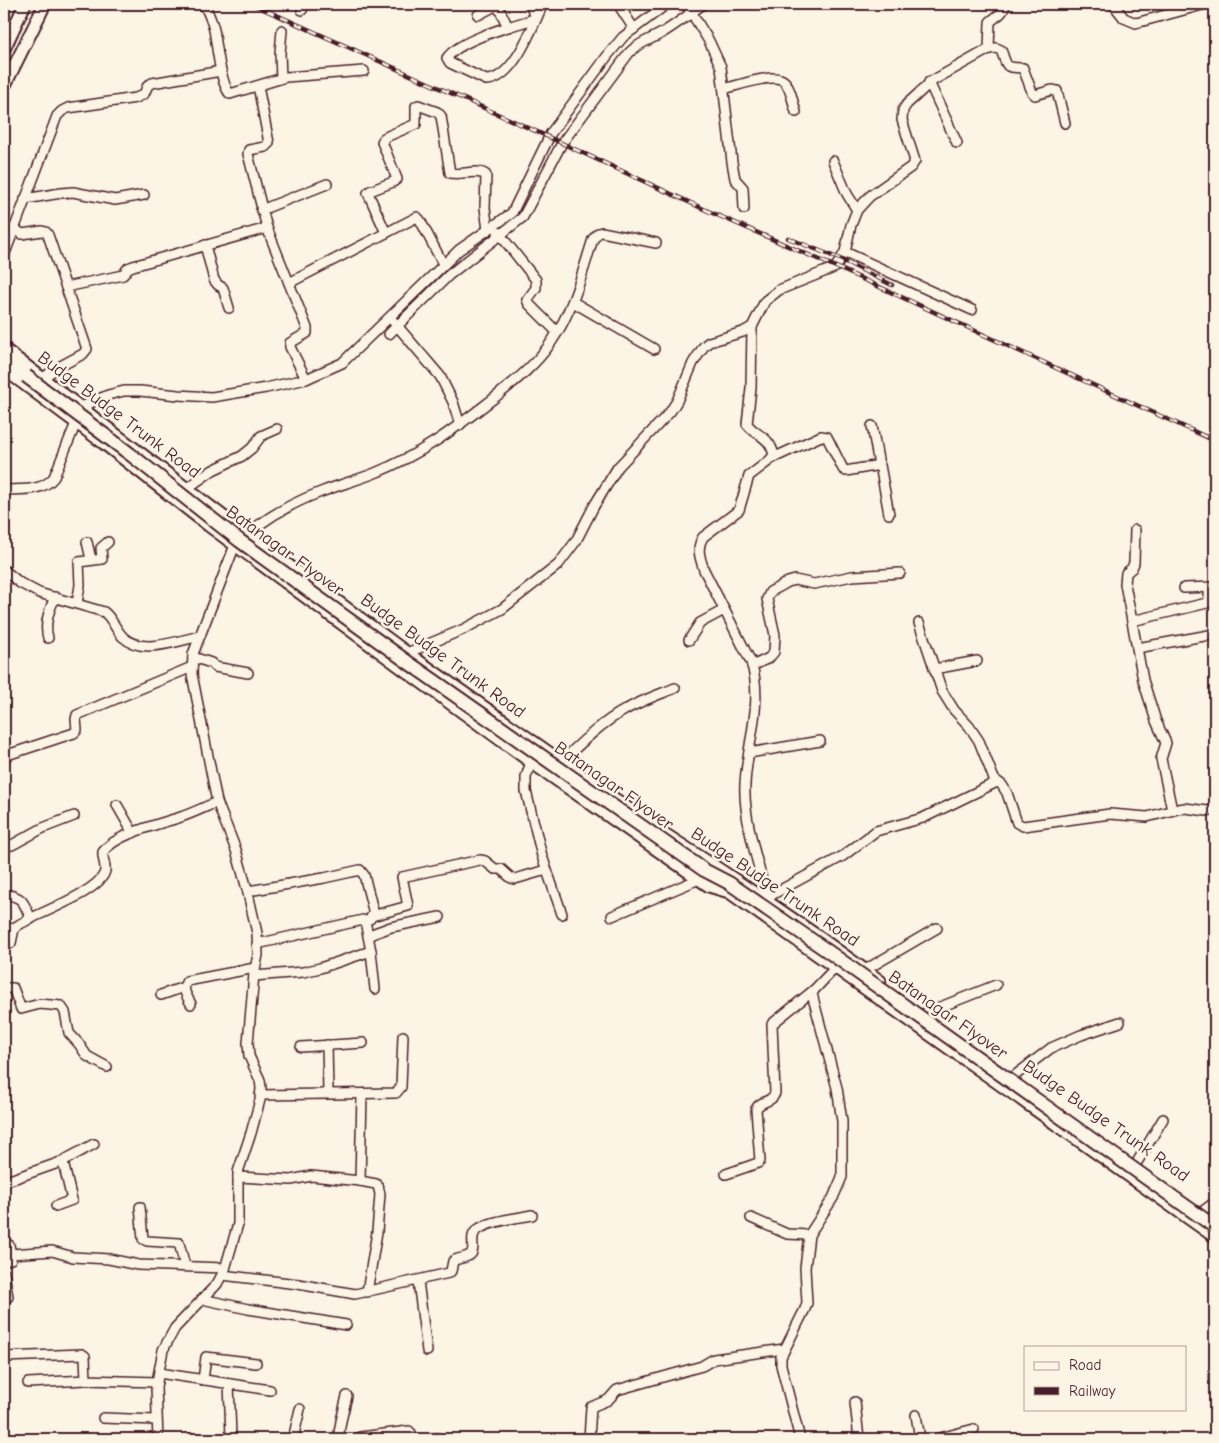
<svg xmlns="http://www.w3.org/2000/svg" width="1219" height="1443" font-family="'Comic Neue',sans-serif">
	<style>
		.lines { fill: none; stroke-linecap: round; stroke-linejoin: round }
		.minor-casing { stroke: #4a1f2b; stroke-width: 12 }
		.tertiary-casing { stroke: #4a1f2b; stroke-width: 15 }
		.secondary-casing { stroke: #4a1f2b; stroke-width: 16 }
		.minor { stroke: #fcf5e5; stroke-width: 9 }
		.tertiary { stroke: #fcf5e5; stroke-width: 11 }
		.secondary { stroke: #fcf5e5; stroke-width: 12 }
		.rail-casing { stroke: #4a1f2b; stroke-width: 4.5 }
		.rail { stroke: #fcf5e5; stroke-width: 2.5; stroke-dasharray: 8; stroke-linecap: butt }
		.secondary-bridge-casing { stroke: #4a1f2b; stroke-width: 16; stroke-linecap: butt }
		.secondary-bridge { stroke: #fcf5e5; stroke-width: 12 }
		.labels { text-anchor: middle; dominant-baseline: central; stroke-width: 5; stroke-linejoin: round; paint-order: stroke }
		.street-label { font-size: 18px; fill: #4a1f2b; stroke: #fcf5e5 }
	</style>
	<rect width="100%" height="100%" fill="#fcf5e5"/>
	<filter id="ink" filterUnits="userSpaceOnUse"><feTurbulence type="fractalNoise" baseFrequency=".02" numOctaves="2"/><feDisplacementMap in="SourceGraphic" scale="10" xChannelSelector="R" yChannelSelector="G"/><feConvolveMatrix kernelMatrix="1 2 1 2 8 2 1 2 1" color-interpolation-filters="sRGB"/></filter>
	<g filter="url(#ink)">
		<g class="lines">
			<defs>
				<g id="minor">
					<path d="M204,4c4,8 8,17 10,26 3,14 6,54 16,64l56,-17 78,-6"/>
					<path d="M497,4l11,23"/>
					<path d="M529,4l8,14c-22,7 -77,21 -90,40l3,5 36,17c28,0 47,-55 57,-76"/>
					<path d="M618,4l16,25"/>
					<path d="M686,4l23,37 12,26 11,95 3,17 8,9 1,21"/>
					<path d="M1113,4l11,14 12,5 70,-19"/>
					<path d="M302,10l3,-6"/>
					<path d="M478,15l19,-10"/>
					<path d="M989,49l7,-1 5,2c7,18 3,17 22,18l9,24 3,3 17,-5 5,1 8,32"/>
					<path d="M281,78l-1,-25 2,-23"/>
					<path d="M929,82l28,61"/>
					<path d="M258,86l11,57 -4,4 -16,3 -1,4 19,74 40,100v5l-17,10v4l16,32"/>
					<path d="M724,89c13,-3 52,-18 61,-7 6,7 8,21 11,30"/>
					<path d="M833,161l14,33 10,16"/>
					<path d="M25,199l36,-6 12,-1 42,8 29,-5"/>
					<path d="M261,210l66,-26"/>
					<path d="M14,228l8,6 20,-3 4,1 2,3 39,114 -4,5 -28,15 -13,10"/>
					<path d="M498,232l38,48v8l-9,12 2,4 28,28"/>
					<path d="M386,233l-18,-40 2,-2 23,-9 4,-3 -15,-37 2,-4 4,-2 28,-12v-18l2,-1 19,7 4,4 9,57c11,3 27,-5 36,2l-1,33 3,22"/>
					<path d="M205,245l9,35 4,5 5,3 6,20"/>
					<path d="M845,252l127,58"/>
					<path d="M4,256l53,-140 5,-5 6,-3 68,-10 8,-4 4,-9 4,-2 69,-12"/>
					<path d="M289,283l128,-66 3,3 23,44"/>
					<path d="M66,287l57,-12 5,-7 5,-2 134,-38"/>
					<path d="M573,302l81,47"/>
					<path d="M393,321l47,55 13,26 7,23"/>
					<path d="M752,327l-1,61 -4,36c10,13 22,11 27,31l-4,5 -21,16 -10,34 -36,27c-7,11 -3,21 1,33l47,92c13,41 -4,81 -6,122 -2,33 13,80 22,113"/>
					<path d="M389,334l60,-59 74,-58 39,-74 67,-90c9,-10 21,-13 33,-20 15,-9 28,-19 41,-29"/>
					<path d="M79,408l29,-13 16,-4h16l38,4 34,2 54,-9 40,-9 36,-16 117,-113 53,-37 39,-80 57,-78 15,-18 44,-33"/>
					<path d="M872,426l7,39"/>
					<path d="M773,458l48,-22 6,1 16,32 3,2 34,-6 9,49"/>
					<path d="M186,489l27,-19 29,-14 10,-8 9,-12 16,-7"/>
					<path d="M4,490c17,-1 39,2 50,-13l22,-54"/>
					<path d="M1135,530l-1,33 -2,5 -6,5 -1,11 18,96 13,41 10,22 -5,16 11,51"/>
					<path d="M87,542l4,17"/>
					<path d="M4,570l16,13 19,10 65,19c8,6 11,17 19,25 19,18 54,4 77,-1"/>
					<path d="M1184,588l30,-1"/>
					<path d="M77,603l3,-18 -1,-23 23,-3 -1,-11 7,-6"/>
					<path d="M1132,621l75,-18 2,-3v-12"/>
					<path d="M919,623l23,68 12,19 15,16 10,15 15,38 8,6 5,8 10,30 6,3 87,-12 37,3 31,-8 7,-1 22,3 8,-2"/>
					<path d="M48,638c-4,-15 1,-27 7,-41"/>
					<path d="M689,640l11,-17 24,-13"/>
					<path d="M1137,648l78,-14"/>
					<path d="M407,653l55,-23 40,-21 56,-44 18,-24 18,-35 24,-39 52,-55 7,-11 16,-38 11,-17 5,-4 34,-10 9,-5 13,-26 14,-11 57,-23 9,-15 6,-27 6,-15 13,-14 41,-29 4,-6 -13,-41 1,-10 4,-6 25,-23 57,-32 1,-27c6,-6 14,-8 15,-18"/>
					<path d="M193,657l18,6 4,4 33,6"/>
					<path d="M752,666l17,-8 5,-6 1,-17 -8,-36 3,-7 18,-10 7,-2 19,4 38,-8 48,-3"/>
					<path d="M934,669l43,-8"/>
					<path d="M749,753l71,-12"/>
					<path d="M4,756l70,-23 3,-3 -1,-11 1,-4 115,-48"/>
					<path d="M562,761c19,-18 39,-38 63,-51 15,-9 33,-15 50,-22"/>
					<path d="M531,762l-5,15v14l16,65 20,58"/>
					<path d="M117,805l16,28"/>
					<path d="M4,847l8,-2 31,-17 31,-12"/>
					<path d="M248,891l76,-13 36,-8 4,5 9,35v4l-3,5"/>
					<path d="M4,894c20,3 19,8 27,25"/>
					<path d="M764,899l79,-43 33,-25 47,-13 74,-36"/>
					<path d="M372,916l36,-10 -6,-29 78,-17 5,1 10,8h6l10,9 4,1 31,-9"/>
					<path d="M612,916l87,-37"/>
					<path d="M4,927l10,2"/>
					<path d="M369,935l22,-8 49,-10"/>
					<path d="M257,944l106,-24 2,1 6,30 4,38"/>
					<path d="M4,947l7,-4 3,-14 3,-3c17,-12 83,-33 88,-55 1,-6 -3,-13 -2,-19 12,-18 57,-28 78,-35 12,-4 24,-10 36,-15"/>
					<path d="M865,970l72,-42"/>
					<path d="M254,976l49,-4 17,-4 51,-17"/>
					<path d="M4,988h9l8,21 19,-5 21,2 4,6 4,21 10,11 8,12 20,11"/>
					<path d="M161,995l23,-8"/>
					<path d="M191,1004c-4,-8 -10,-15 -4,-23l68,-13"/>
					<path d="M925,1013l71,-28"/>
					<path d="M327,1045l1,48"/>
					<path d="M301,1047l62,-4"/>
					<path d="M1013,1077l38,-29 30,-13 39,-13"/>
					<path d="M260,1095l136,-2 5,-6 2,-51"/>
					<path d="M1136,1164l27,-45"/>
					<path d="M726,1174l32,-11 2,-2 -4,-52c4,-9 16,-6 19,-16l-3,-69 42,-34"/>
					<path d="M238,1177l53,3 20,-4 49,5 16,3 2,2 2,8 -3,38 -10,60"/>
					<path d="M360,1181l2,-87"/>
					<path d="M4,1182l57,-20 33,-18"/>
					<path d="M56,1206l16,-6 -9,-38"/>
					<path d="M140,1207l3,32 4,2 32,2 6,23"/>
					<path d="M1203,1211l12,-9"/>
					<path d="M751,1218l36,16 22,1"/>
					<path d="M4,1245h5l2,9 41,-3 21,6 36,2 29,6 87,3"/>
					<path d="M4,1261l7,-2v-5"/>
					<path d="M4,1273l4,24"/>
					<path d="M222,1275l76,9 57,10 94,-21 2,-2 2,-10c5,-3 14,-3 18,-7 5,-6 -2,-17 5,-23 11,-10 41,-13 56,-16"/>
					<path d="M418,1281l9,70"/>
					<path d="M202,1299l46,10 98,16"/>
					<path d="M4,1357l78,-3 3,2 1,24 71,2"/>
					<path d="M159,1373l111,17"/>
					<path d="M203,1380l3,-23 50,6"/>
					<path d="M28,1383l58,-3"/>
					<path d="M229,1384l2,52"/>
					<path d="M855,1402l4,37"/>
					<path d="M916,1415l4,24"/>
					<path d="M103,1418l53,2"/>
					<path d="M158,1439l-2,-52 7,-37 12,-22 42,-44 8,-15 13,-45v-52l13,-39 9,-33 1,-12 -1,-8 -11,-24 -1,-13 6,-69 4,-19 -1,-22 -10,-44 -11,-39 -19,-48 -25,-128 1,-20 42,-109c25,-24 54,-41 86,-53 18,-7 36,-12 54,-19 47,-19 78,-43 118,-74 21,-17 44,-35 59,-58 21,-31 30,-67 41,-102l5,-6 4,-1 54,11"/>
					<path d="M293,1439l7,-30"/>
					<path d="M338,1439l3,-18 6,-25"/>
					<path d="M357,1439l3,-2 49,-6 2,2 2,6"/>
					<path d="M431,1439l6,-1"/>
					<path d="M589,1439l2,-32 17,-7 9,-10 85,-24 12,-7 70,-10"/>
					<path d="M800,1439l-19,-74v-8l24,-48 2,-6 -2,-35 4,-33 24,-37 9,-21v-56l-5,-33 -25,-94 2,-4 22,-23"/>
					<path d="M936,1439l38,-10"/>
				</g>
				<g id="tertiary">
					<path d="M4,49l21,-45"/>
					<path d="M4,87l41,-83"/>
					<path d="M4,349l242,185 161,119 256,180c74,47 146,96 217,148"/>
					<path d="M4,369l97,72 107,84 194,143 129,94 178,124 20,6 486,345"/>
				</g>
				<path id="secondary" d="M4,358l22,18"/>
			</defs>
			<use href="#minor" class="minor-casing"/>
			<use href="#tertiary" class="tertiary-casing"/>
			<use href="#secondary" class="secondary-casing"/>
			<use href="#minor" class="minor"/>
			<use href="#tertiary" class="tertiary"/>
			<use href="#secondary" class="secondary"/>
			<defs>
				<g id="rail">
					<path d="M252,4l290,130 166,77 128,56 379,174"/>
					<path d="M788,238l52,21 52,26"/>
				</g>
			</defs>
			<use href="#rail" class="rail-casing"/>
			<use href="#rail" class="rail"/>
			<defs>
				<path id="secondary-bridge" d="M26,376l104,78 110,87 169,122 295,207 25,13 100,69 386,275"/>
			</defs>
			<use href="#secondary-bridge" class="secondary-bridge-casing"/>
			<use href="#secondary-bridge" class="secondary-bridge"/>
		</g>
	</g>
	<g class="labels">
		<g class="street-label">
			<text transform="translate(119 415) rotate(37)">Budge Budge Trunk Road</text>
			<text transform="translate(285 551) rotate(36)">Batanagar Flyover</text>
			<text transform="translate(443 656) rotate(36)">Budge Budge Trunk Road</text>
			<text transform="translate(614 786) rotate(35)">Batanagar Flyover</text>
			<text transform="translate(775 887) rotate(34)">Budge Budge Trunk Road</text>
			<text transform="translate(948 1015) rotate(35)">Batanagar Flyover</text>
			<text transform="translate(1106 1121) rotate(35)">Budge Budge Trunk Road</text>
		</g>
	</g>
	<rect width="1219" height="1443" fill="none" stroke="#fcf5e5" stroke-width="20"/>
	<rect x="10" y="10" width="1199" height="1423" fill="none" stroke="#4a1f2b" stroke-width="2" filter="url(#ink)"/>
	<rect x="1024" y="1346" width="162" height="65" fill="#fcf5e5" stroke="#b59f9b"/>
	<rect x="1034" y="1362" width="25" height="8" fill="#fcf5e5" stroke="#b59f9b"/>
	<text x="1069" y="1370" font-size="15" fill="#4a1f2b">Road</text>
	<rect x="1034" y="1387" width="25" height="8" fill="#4a1f2b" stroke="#b59f9b"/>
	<text x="1069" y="1396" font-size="15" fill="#4a1f2b">Railway</text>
</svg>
